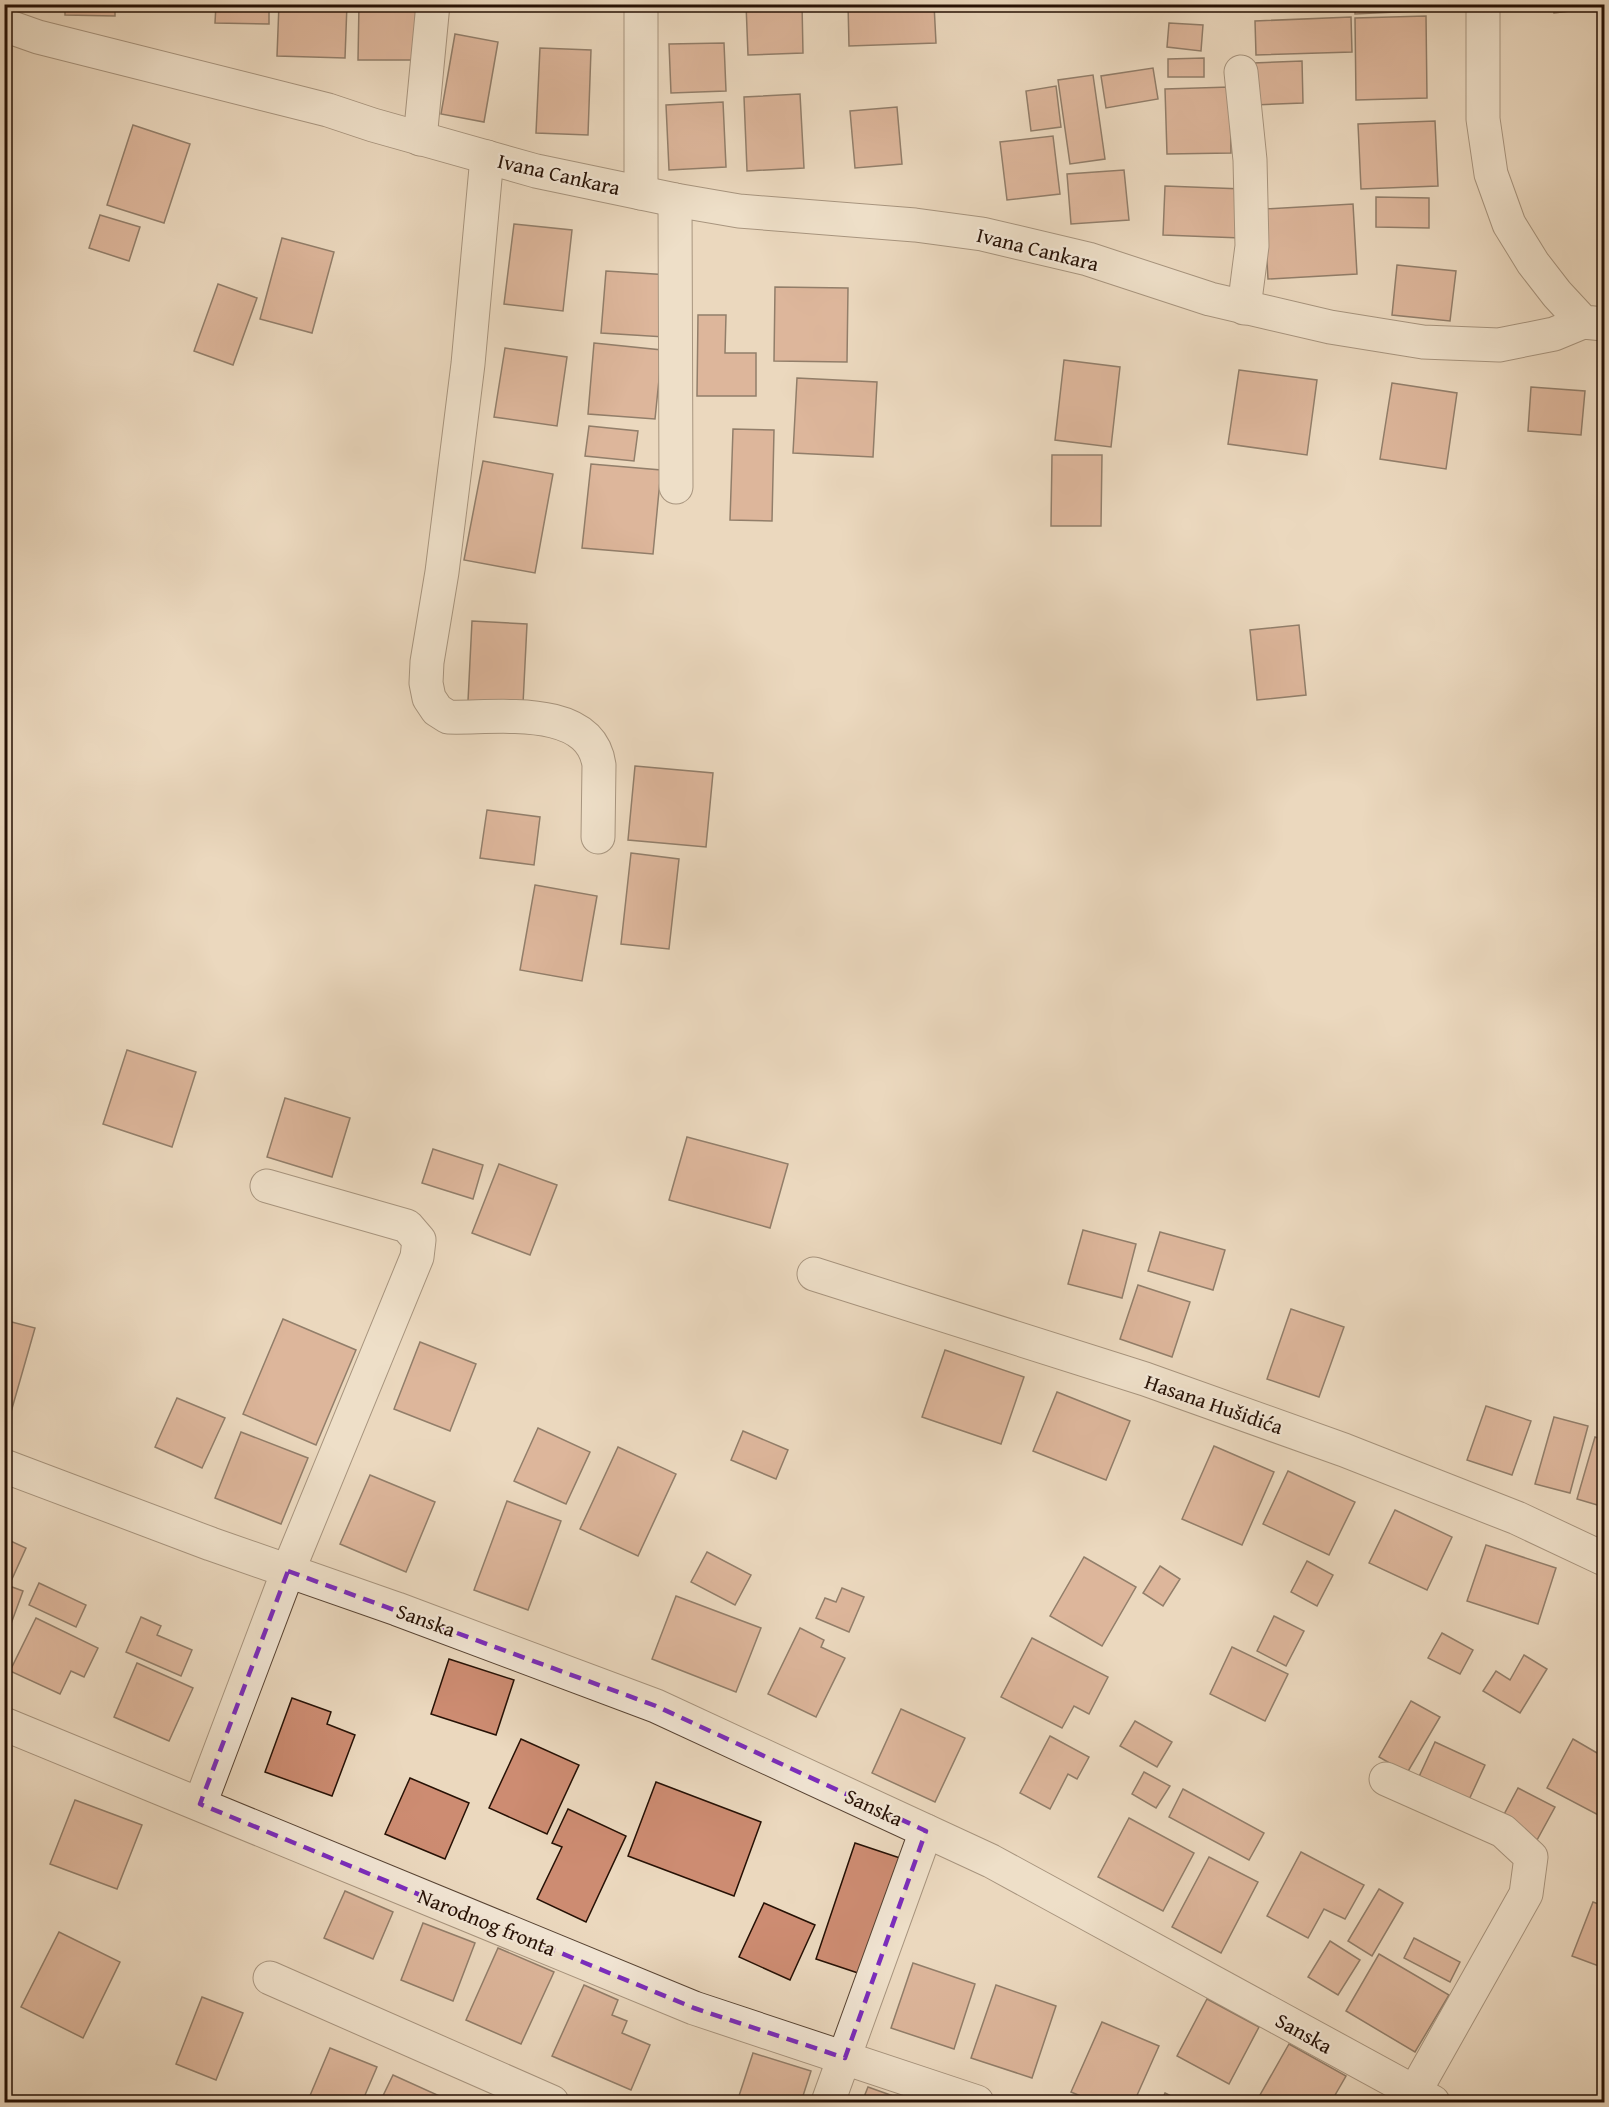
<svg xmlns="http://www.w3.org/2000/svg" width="1609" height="2107" font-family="'Gentium Book Plus',serif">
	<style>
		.building { fill: #cd8c72; stroke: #261105; stroke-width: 1.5 }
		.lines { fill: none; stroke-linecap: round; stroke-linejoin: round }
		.street-casing { stroke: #574333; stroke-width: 35 }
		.street { stroke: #f2e6d5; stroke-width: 33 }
		.marked { fill: none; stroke: #7b2cbf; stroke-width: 4.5; stroke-dasharray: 12 8; stroke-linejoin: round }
		.labels { text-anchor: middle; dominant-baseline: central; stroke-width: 4.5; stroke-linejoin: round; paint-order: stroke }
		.street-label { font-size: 21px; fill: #261105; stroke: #f2e6d5 }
	</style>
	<rect width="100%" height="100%" fill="#ebd8be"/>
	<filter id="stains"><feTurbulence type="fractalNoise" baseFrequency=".00333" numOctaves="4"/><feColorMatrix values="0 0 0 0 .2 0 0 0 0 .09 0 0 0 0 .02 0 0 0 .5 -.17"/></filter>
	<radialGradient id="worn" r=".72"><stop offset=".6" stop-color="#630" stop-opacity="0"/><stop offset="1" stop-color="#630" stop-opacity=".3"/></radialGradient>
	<g class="building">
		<path d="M65,4h50v12l-50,-1z"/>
		<path d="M147,4h48v6l-48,-1z"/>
		<path d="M216,4h53v20l-54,-1z"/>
		<path d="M279,4h68l-2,54 -68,-2z"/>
		<path d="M359,4h57l-2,56h-56z"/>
		<path d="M746,4h56l1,49 -55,2z"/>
		<path d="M848,4h86l2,39 -87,3z"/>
		<path d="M1355,4h61l1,7 -62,3z"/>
		<path d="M1553,4h51v3l-50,6z"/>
		<path d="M1426,16l1,82 -71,2 -1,-82z"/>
		<path d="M1351,17l1,35 -96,3 -1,-34z"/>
		<path d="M1169,23l34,2 -2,26 -34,-4z"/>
		<path d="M455,34l43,8 -14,80 -43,-8z"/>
		<path d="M724,43l2,48 -55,2 -2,-49z"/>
		<path d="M540,48l51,2 -3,85 -52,-2z"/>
		<path d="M1204,58v19h-36v-18z"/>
		<path d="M1302,61l1,42 -49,2 -1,-42z"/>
		<path d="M1153,68l5,31 -52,9 -5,-32z"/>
		<path d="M1093,75l12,84 -35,5 -12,-84z"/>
		<path d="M1056,86l5,41 -30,4 -5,-40z"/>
		<path d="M1230,87l1,66 -64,1 -2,-65z"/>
		<path d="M800,94l4,74 -57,3 -3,-74z"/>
		<path d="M723,102l3,65 -57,3 -3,-65z"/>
		<path d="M897,107l5,57 -47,4 -5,-57z"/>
		<path d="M1435,121l3,65 -77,3 -3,-65z"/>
		<path d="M133,125l57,19 -26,79 -57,-18z"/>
		<path d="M1053,136l7,58 -53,6 -7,-58z"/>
		<path d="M1124,170l5,50 -58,4 -4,-50z"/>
		<path d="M1165,186l78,3 -2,49 -78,-3z"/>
		<path d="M1376,197l53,1v30l-53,-1z"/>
		<path d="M1353,204l4,70 -89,5 -4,-70z"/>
		<path d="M100,215l40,12 -11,34 -40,-13z"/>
		<path d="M514,224l58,6 -9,81 -59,-7z"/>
		<path d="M282,238l52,14 -22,81 -52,-14z"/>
		<path d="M1397,265l59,6 -6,50 -58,-6z"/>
		<path d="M606,271l64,4 -5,62 -64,-4z"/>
		<path d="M218,284l39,14 -24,67 -39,-14z"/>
		<path d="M775,287l73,1 -1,74 -73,-1z"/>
		<path d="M698,315h28l-1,38h31v43h-59z"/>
		<path d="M594,343l68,7 -7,69 -67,-5z"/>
		<path d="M505,348l62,9 -10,69 -63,-9z"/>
		<path d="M1064,360l56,7 -9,80 -56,-7z"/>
		<path d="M1239,370l78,10 -10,75 -79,-11z"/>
		<path d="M797,378l80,4 -4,75 -80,-4z"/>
		<path d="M1392,383l65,10 -11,76 -66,-10z"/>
		<path d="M1531,387l54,4 -4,44 -53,-4z"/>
		<path d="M589,426l49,5 -4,30 -49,-5z"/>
		<path d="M733,429l41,1 -2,91 -42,-1z"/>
		<path d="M1052,455h50l-1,71h-50z"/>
		<path d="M483,461l70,13 -18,99 -71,-13z"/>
		<path d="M591,464l70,6 -8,84 -71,-6z"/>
		<path d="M472,621l55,3 -4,80 -55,-3z"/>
		<path d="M1299,625l7,70 -49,5 -7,-70z"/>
		<path d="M635,766l78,7 -7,74 -78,-7z"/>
		<path d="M487,810l53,7 -6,48 -54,-7z"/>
		<path d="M631,853l48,6 -10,90 -48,-5z"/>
		<path d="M535,885l62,11 -15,85 -62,-11z"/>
		<path d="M127,1050l69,22 -24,75 -69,-23z"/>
		<path d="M285,1098l65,20 -18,59 -65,-20z"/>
		<path d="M687,1137l101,27 -18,64 -101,-28z"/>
		<path d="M433,1149l50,16 -10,34 -51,-16z"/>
		<path d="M499,1164l58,21 -27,70 -58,-22z"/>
		<path d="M1083,1230l53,14 -14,54 -54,-14z"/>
		<path d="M1160,1232l65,18 -12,40 -65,-19z"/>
		<path d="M1138,1285l52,17 -18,55 -52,-18z"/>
		<path d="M1291,1309l53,18 -25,70 -52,-18z"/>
		<path d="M283,1319l73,31 -40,95 -73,-31z"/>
		<path d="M4,1320l31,8 -24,84 -7,-2z"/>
		<path d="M420,1342l56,22 -26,67 -56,-22z"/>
		<path d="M945,1350l79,27 -23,67 -79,-27z"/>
		<path d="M1057,1392l73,29 -24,59 -73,-29z"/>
		<path d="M177,1398l48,20 -23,50 -47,-21z"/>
		<path d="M1486,1406l45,15 -19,54 -45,-15z"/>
		<path d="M1554,1417l34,9 -18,67 -35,-9z"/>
		<path d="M538,1428l52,24 -24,52 -52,-23z"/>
		<path d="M743,1431l45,19 -12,29 -45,-19z"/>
		<path d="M241,1432l67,26 -27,66 -66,-26z"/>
		<path d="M1595,1437l9,3v67l-27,-8z"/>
		<path d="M1214,1446l60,26 -32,73 -60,-26z"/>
		<path d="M618,1447l58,27 -38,82 -58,-27z"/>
		<path d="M1288,1471l67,31 -26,53 -66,-31z"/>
		<path d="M370,1475l65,27 -29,70 -66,-28z"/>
		<path d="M507,1501l54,20 -33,89 -54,-20z"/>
		<path d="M1395,1510l57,27 -25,53 -58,-27z"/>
		<path d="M4,1538l22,10 -14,31 -8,-3z"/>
		<path d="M1486,1545l70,23 -18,56 -71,-23z"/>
		<path d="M707,1552l44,23 -16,30 -44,-23z"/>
		<path d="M1084,1557l52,30 -34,59 -52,-30z"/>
		<path d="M1307,1561l26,14 -16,31 -26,-14z"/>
		<path d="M1160,1566l20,13 -17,27 -20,-13z"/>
		<path d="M39,1583l47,22 -10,22 -47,-22z"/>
		<path d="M4,1584l19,7 -19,52z"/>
		<path d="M842,1588l22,9 -15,35 -33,-14 9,-20 11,4z"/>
		<path d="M676,1596l85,32 -25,64 -84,-33z"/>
		<path d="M1274,1616l30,15 -18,35 -29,-15z"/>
		<path d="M141,1617l20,9 -4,9 35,15 -11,26 -55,-24z"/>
		<path d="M36,1618l62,30 -14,29 -13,-6 -11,23 -50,-23z"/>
		<path d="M800,1628l24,12 -3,7 24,11 -29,59 -48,-23z"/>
		<path d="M1442,1633l31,17 -13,24 -32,-16z"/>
		<path d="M1032,1638l76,39 -19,37 -15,-8 -12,22 -61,-31z"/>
		<path d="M1232,1647l56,27 -23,47 -55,-27z"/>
		<path d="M1524,1655l23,14 -27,44 -37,-22 13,-20 14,9z"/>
		<path d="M449,1659l65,21 -18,55 -65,-21z"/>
		<path d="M137,1663l56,25 -24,53 -55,-24z"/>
		<path d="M292,1698l39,14 -4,12 28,11 -23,61 -67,-24z"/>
		<path d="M1411,1701l29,16 -33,56 -28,-16z"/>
		<path d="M901,1709l64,29 -30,64 -63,-29z"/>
		<path d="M1135,1721l37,21 -15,25 -37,-21z"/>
		<path d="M1050,1736l39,21 -12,22 -9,-5 -18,35 -30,-16z"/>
		<path d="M521,1739l58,26 -32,69 -58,-26z"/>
		<path d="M1573,1739l31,18v61l-57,-30z"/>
		<path d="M1435,1742l50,23 -18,39 -50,-23z"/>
		<path d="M1144,1772l26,14 -14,22 -24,-14z"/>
		<path d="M410,1778l59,25 -24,56 -60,-25z"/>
		<path d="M656,1782l105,40 -27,74 -106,-40z"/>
		<path d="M1518,1788l37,19 -18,33 -37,-18z"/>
		<path d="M1183,1789l81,44 -15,27 -80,-43z"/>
		<path d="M75,1800l67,25 -25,64 -67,-25z"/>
		<path d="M568,1809l58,27 -40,86 -49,-23 25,-52 -10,-4z"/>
		<path d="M1129,1818l65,35 -31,58 -65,-34z"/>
		<path d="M855,1843l45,15 -39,116 -45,-15z"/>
		<path d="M1301,1852l63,33 -19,34 -21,-10 -16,29 -41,-22z"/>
		<path d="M1209,1857l49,25 -37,71 -49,-26z"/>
		<path d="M1379,1889l24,14 -31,53 -24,-15z"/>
		<path d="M345,1891l48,21 -20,47 -49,-21z"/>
		<path d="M1593,1902l11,4v62l-32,-12z"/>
		<path d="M764,1903l51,22 -25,55 -51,-23z"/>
		<path d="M423,1923l52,20 -22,58 -52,-21z"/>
		<path d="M59,1932l61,30 -37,76 -62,-31z"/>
		<path d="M1414,1938l46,24 -10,20 -46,-24z"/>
		<path d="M1330,1941l30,19 -22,35 -30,-18z"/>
		<path d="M498,1948l56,24 -33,72 -55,-24z"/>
		<path d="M1379,1954l70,41 -34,57 -69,-41z"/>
		<path d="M913,1963l62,21 -21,65 -63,-21z"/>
		<path d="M584,1985l34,15 -6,15 15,6 -5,12 28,12 -19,45 -79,-34z"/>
		<path d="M996,1985l60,21 -24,72 -61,-20z"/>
		<path d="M202,1997l41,16 -27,67 -40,-16z"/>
		<path d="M1207,1999l52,28 -30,57 -52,-28z"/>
		<path d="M1102,2022l57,24 -25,56h-39l-24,-10z"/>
		<path d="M1289,2044l57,32 -15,26h-75z"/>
		<path d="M330,2048l47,19 -15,35h-41l-12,-4z"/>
		<path d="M753,2053l58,18 -10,31h-64z"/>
		<path d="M393,2075l51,23 -3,4h-61z"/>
		<path d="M1604,2083v19h-9z"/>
		<path d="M868,2087l42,15h-48z"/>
		<path d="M1165,2093l18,9h-22z"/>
	</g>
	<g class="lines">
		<defs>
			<g id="street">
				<path d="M1483,4v115l8,55 18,50 24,39 24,31 26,28 21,2"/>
				<path d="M4,25l34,12 290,73 45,15 163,46 139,29 64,11 176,14 67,9 106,25 122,40 120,28 93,15 76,3 55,-11 29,-12"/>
				<path d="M1241,72l9,88 2,86 -8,62"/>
				<path d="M420,139l13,-135"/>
				<path d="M487,157l-19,207 -26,208 -15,90 -1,21 3,15 8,12 11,7c44,2 142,-15 151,48l-1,72"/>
				<path d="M641,193v-189"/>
				<path d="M675,200l1,287"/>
				<path d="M814,1274l331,105 199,71 173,68 87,41"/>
				<path d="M4,1466l207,78 186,65 259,97 335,155 442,241"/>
				<path d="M4,1724l690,284 283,94"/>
				<path d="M1386,1779l117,52 28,26 -5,37 -112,199"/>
				<path d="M200,1804l88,-233 129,-314 2,-17 -12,-14 -140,-40"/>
				<path d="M270,1978l282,124"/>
				<path d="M828,2102l98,-271"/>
			</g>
		</defs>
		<use href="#street" class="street-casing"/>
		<use href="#street" class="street"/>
	</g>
	<path d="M0 0H1609V2107H0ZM288,1571l368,135 270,125 -81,227 -151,-50 -494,-204z" fill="#ebd8be" fill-opacity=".55" fill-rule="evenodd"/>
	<path class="marked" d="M288,1571l368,135 270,125 -81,227 -151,-50 -494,-204z"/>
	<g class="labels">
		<g class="street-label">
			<text transform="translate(559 174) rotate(13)">Ivana Cankara</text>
			<text transform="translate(1038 249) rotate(14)">Ivana Cankara</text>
			<text transform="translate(1214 1404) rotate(19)">Hasana Hušidića</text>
			<text transform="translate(426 1620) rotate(20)">Sanska</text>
			<text transform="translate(874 1807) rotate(25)">Sanska</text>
			<text transform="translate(487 1922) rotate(22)">Narodnog fronta</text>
			<text transform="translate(1304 2033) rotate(29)">Sanska</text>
		</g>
	</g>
	<rect width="1609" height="2107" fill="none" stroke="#ebd8be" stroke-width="24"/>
	<rect x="6" y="6" width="1597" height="2095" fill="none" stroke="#261105" stroke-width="3"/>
	<rect x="12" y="12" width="1585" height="2083" fill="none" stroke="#261105" stroke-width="1.5"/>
	<rect width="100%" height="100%" filter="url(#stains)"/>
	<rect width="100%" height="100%" fill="url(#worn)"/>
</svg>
